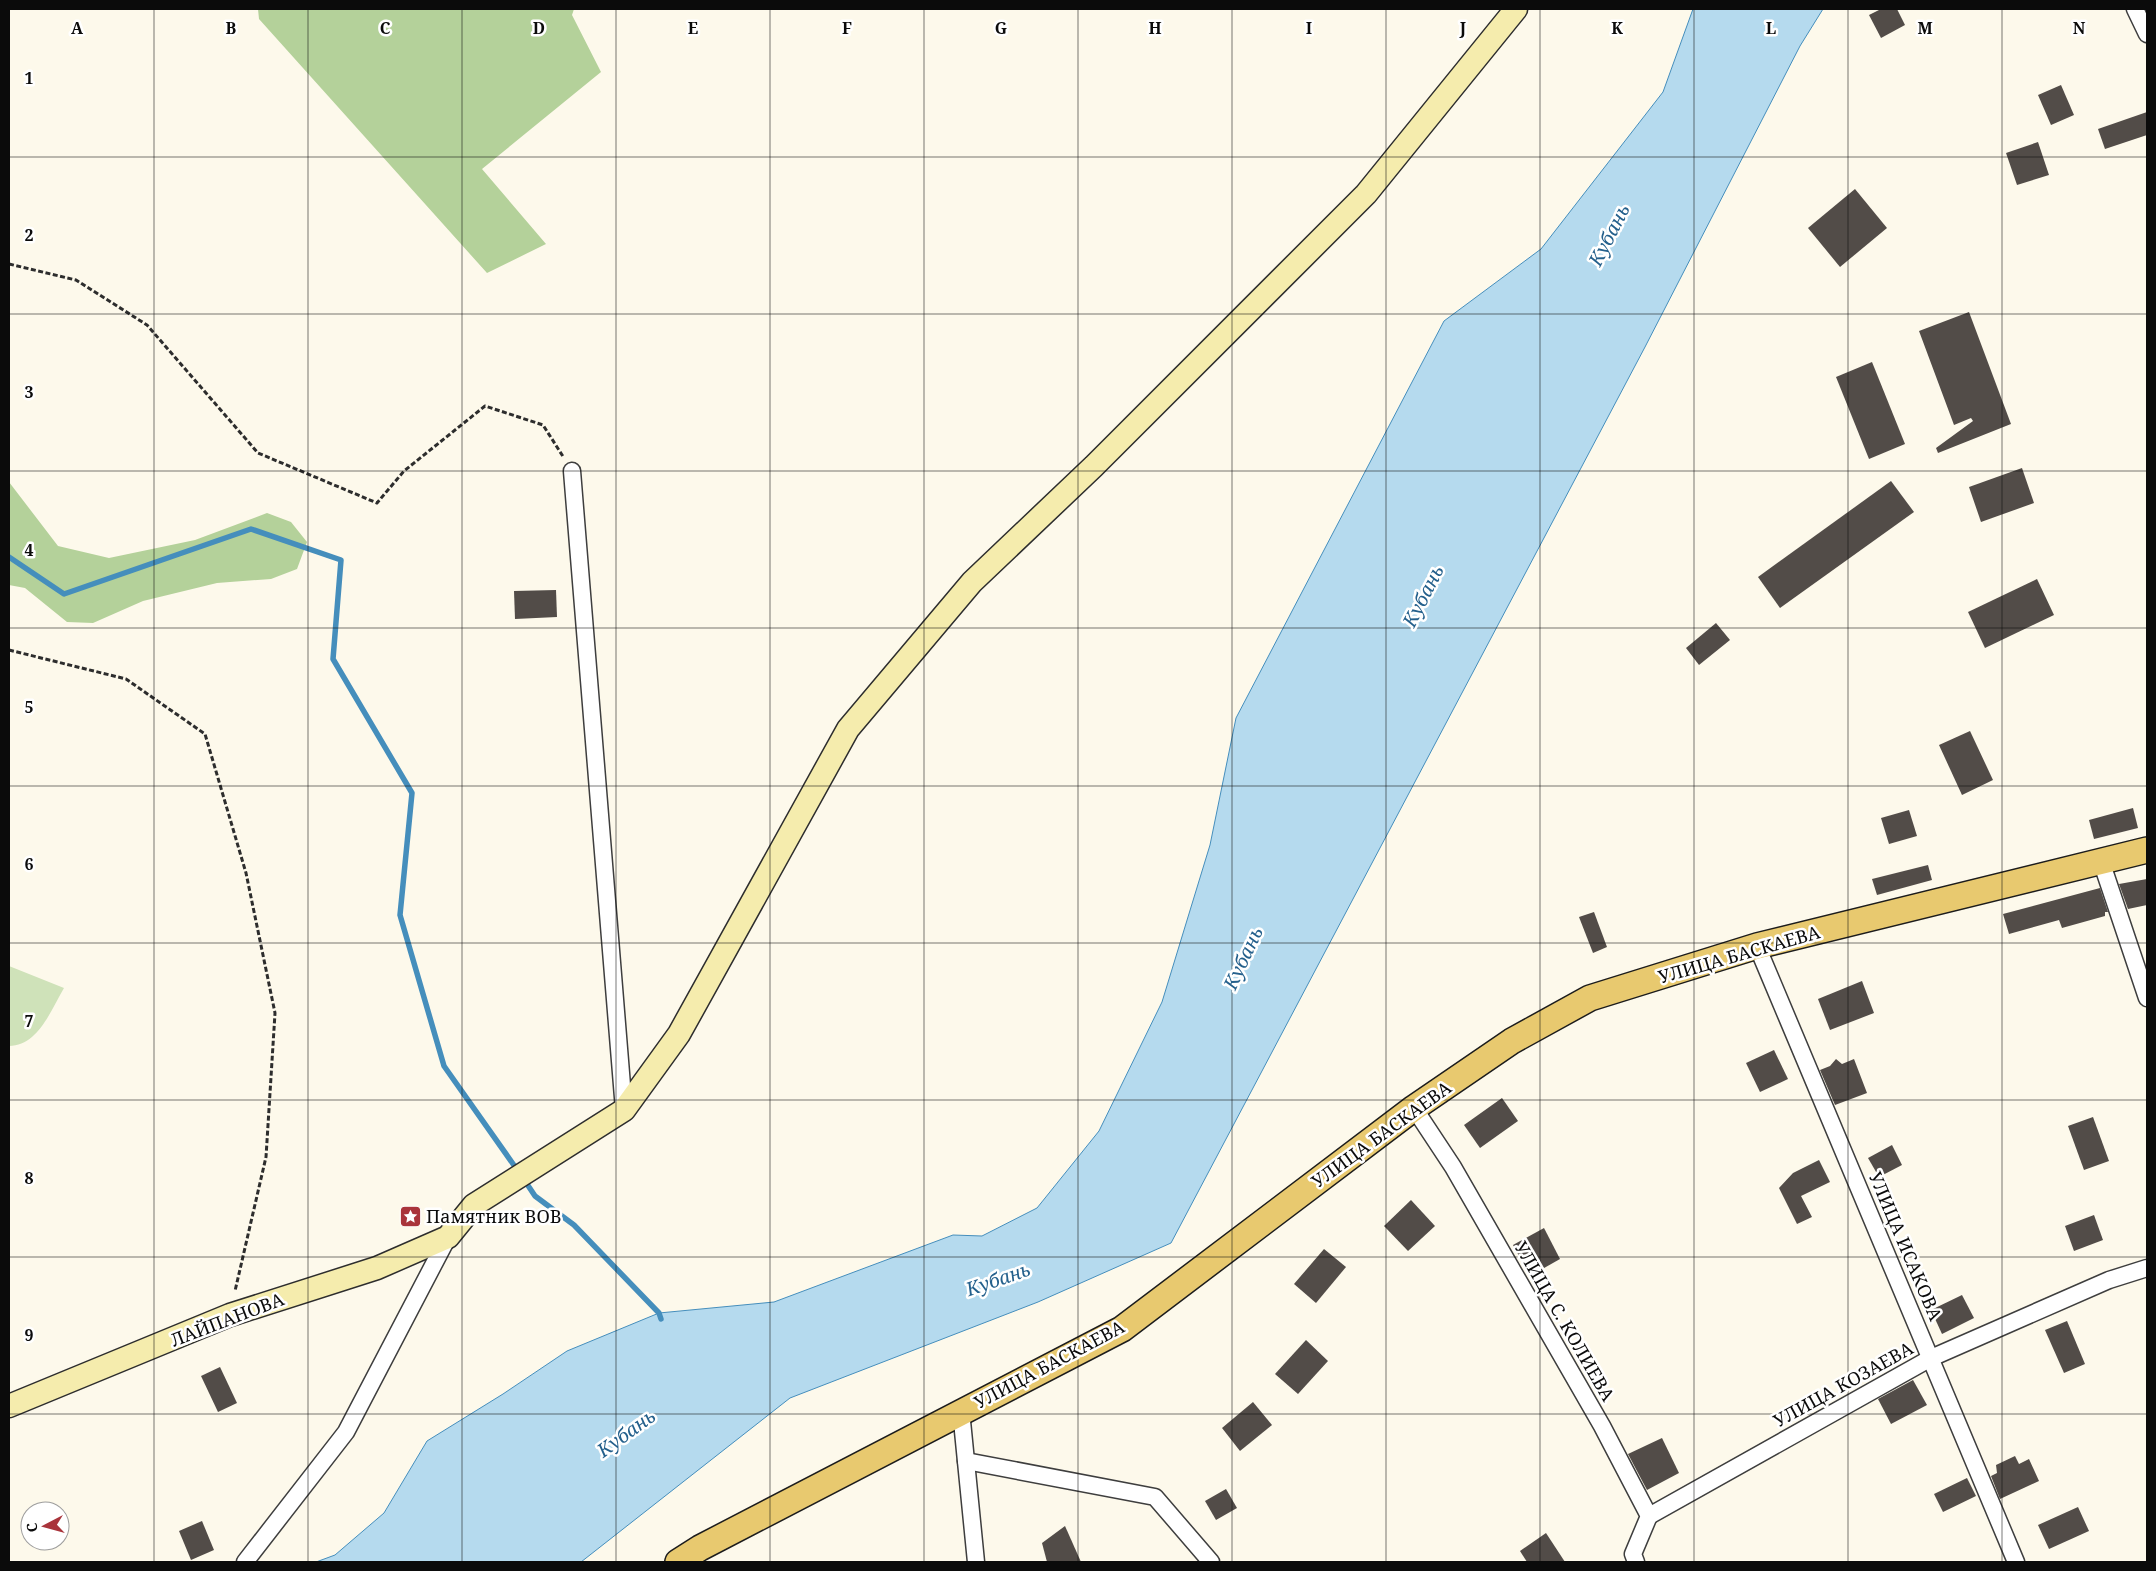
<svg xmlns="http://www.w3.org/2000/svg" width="2156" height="1571" font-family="'Noto Serif',serif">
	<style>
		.green { fill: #cfe2b9 }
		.forest { fill: #b4d19a }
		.water { fill: #b5daee; stroke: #458ebc }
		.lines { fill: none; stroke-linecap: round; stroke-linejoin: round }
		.stream { stroke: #458ebc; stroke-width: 5.5 }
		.building { fill: #524c48 }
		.street-casing { stroke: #3e3e3e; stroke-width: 19 }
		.secondary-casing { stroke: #2d2d2d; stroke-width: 25 }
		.primary-casing { stroke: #1c1c1c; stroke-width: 28 }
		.path { stroke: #2d2d2d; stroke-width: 3; stroke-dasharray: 5 2.5; stroke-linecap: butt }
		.street { stroke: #fff; stroke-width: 16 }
		.secondary { stroke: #f5ecad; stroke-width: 22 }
		.primary { stroke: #e8c96f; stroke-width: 25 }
		.grid { fill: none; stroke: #0b0b0b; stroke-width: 1; stroke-opacity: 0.55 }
		.labels { text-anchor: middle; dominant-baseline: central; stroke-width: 5; stroke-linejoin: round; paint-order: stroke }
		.street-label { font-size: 18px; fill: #0b0b0b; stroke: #fff }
		.poi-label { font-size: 18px; fill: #0b0b0b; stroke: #fff; text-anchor: start }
		.water-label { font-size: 19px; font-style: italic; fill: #24608c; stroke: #fff }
		.grid-label { font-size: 16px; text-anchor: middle; font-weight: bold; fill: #0b0b0b; stroke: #fff; stroke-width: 5; stroke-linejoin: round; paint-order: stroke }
	</style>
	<rect width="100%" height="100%" fill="#fdf9eb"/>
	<path class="green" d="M9,966l55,22c-13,22 -26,58 -55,58z"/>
	<g class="forest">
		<path d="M258,9h316l-2,6 29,57 -119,97 64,75 -59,29 -228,-254z"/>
		<path d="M9,482l49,64 51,12 86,-18 72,-27 24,9 16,20 -10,27 -26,10 -54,4 -74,18 -50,22 -26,-1 -42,-34 -16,-3z"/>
	</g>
	<path class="water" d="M1693,9h130l-23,37 -155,301 -474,896 -133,59 -248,96 -209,164h-265l19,-7 49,-42 43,-72 76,-47 64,-43 92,-38 115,-11 179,-67 29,1 55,-28 62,-77 63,-129 48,-157 26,-127 208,-397 97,-72 122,-157z"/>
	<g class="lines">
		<g class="stream">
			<path d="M9,557l55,37 187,-65 90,31 -8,99 79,134 -12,122 44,151 74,105"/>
			<path d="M523,1178l12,18 39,29 85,88 2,6"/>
		</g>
	</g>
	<g class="building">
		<path d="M1881,9h16l8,16 -24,13 -12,-23z"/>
		<path d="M2061,85l13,30 -23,10 -13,-30z"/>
		<path d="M2147,112v23l-42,14 -7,-20z"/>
		<path d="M2038,142l11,33 -32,10 -11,-32z"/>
		<path d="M1855,189l32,39 -47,39 -32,-39z"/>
		<path d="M1969,312l42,112 -73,29 -2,-5 37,-27 -2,-3 -17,7 -35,-94z"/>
		<path d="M1872,362l33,82 -36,15 -33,-82z"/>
		<path d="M2022,468l12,35 -53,19 -12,-35z"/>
		<path d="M1891,481l23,31 -134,96 -22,-31z"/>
		<path d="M2037,579l17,36 -69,33 -17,-36z"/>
		<path d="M556,590l1,27 -42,2 -1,-28z"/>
		<path d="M1716,623l14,17 -31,25 -13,-17z"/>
		<path d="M1970,731l23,49 -31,15 -23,-50z"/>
		<path d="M2133,808l5,20 -44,11 -5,-19z"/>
		<path d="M1909,810l8,26 -28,8 -8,-26z"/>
		<path d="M1928,865l4,15 -55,15 -5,-16z"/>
		<path d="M2147,879v26l-19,4 -9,-25z"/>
		<path d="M2100,888l8,24h-3v4l-43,12 -3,-8 -50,14 -6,-20z"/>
		<path d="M1594,912l13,35 -14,6 -14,-36z"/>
		<path d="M1862,981l12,32 -44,17 -12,-31z"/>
		<path d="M1774,1050l14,29 -28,13 -14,-29z"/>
		<path d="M1836,1059l6,5 12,-5 13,34 -32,12 -15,-35 10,-4z"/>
		<path d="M1502,1098l16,23 -38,27 -16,-23z"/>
		<path d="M2093,1117l16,44 -25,9 -16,-44z"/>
		<path d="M1892,1145l10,20 -23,12 -11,-19z"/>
		<path d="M1819,1160l11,22 -29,14 11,21 -15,7 -18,-36 14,-15z"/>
		<path d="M1411,1200l24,26 -27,25 -24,-25z"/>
		<path d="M2094,1215l9,25 -29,11 -9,-25z"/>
		<path d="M1544,1228l16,31 -30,17 -17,-31z"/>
		<path d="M1324,1249l22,18 -30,36 -22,-19z"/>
		<path d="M1962,1295l12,23 -32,16 -11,-24z"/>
		<path d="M2067,1321l18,43 -21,9 -19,-43z"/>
		<path d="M1306,1340l22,21 -30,33 -23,-20z"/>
		<path d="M220,1367l17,36 -19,9 -17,-36z"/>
		<path d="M1913,1380l14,25 -36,19 -13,-25z"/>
		<path d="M1253,1402l19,23 -32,26 -18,-23z"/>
		<path d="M1662,1438l17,35 -32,17 -19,-36z"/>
		<path d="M2015,1456l4,8 10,-5 10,22 -39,18 -9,-23 6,-3 -1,-8z"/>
		<path d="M1967,1478l9,18 -33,16 -9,-18z"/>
		<path d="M1226,1489l11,19 -21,12 -11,-19z"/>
		<path d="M2078,1507l11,24 -40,18 -11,-24z"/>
		<path d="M202,1521l12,29 -23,10 -12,-29z"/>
		<path d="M1065,1526l16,36h-34l-5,-19z"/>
		<path d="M1546,1533l19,29h-38l-7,-11z"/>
	</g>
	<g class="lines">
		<defs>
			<g id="street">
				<path d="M2135,9l12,25"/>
				<path d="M572,471l52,639"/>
				<path d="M2101,861l46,137"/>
				<path d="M1757,946l259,616"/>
				<path d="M1414,1108l39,59 149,259 47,90 -16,38 3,8"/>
				<path d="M961,1411l15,151"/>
				<path d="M966,1461l189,36 56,65"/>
				<path d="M1649,1516l282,-158 178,-78 38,-12"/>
				<path d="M245,1562l101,-130 102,-195"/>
			</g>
			<path id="secondary" d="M9,1406l221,-91 147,-47 71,-31 26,-32 150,-95 55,-76 169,-305 124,-147 122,-116 272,-272 150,-185"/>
			<path id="primary" d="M678,1562l22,-14 422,-219 292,-221 98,-67 78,-43 167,-52 390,-96"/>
		</defs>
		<use href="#street" class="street-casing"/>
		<use href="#secondary" class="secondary-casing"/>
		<use href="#primary" class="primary-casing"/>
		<g class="path">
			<path d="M9,264l67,16 71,45 111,128 119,50 27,-32 81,-65 58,19 21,33"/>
			<path d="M9,650l117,29 79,55 41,139 29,140 -9,144 -31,134"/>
		</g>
		<use href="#street" class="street"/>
		<use href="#secondary" class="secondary"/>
		<use href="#primary" class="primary"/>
	</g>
	<path class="grid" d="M154,9v1553M308,9v1553M462,9v1553M616,9v1553M770,9v1553M924,9v1553M1078,9v1553M1232,9v1553M1386,9v1553M1540,9v1553M1694,9v1553M1848,9v1553M2002,9v1553M9,157h2138M9,314h2138M9,471h2138M9,628h2138M9,786h2138M9,943h2138M9,1100h2138M9,1257h2138M9,1414h2138"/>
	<defs>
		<symbol id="sight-square" viewBox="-11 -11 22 22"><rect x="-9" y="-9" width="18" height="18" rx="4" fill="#a9343b" stroke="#fff"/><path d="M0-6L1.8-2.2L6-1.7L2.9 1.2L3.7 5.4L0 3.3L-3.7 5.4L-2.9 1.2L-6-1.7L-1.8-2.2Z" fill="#fff"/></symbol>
	</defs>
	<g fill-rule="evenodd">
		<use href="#sight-square" x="398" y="1204" width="25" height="25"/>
	</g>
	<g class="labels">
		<g class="street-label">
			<text transform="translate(1739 954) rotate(-16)">УЛИЦА БАСКАЕВА</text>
			<text transform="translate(1381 1134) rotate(-36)">УЛИЦА БАСКАЕВА</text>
			<text transform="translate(1906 1246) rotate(67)">УЛИЦА ИСАКОВА</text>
			<text transform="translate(227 1319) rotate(-21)">ЛАЙПАНОВА</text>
			<text transform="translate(1565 1321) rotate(60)">УЛИЦА С. КОЛИЕВА</text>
			<text transform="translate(1049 1364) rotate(-28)">УЛИЦА БАСКАЕВА</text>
			<text transform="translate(1843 1384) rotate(-29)">УЛИЦА КОЗАЕВА</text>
		</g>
		<g class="poi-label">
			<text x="426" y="1216">Памятник ВОВ</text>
		</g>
		<g class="water-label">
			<text transform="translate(1609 235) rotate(-63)">Кубань</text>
			<text transform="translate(1423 596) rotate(-63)">Кубань</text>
			<text transform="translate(1243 958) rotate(-65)">Кубань</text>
			<text transform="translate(998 1279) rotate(-19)">Кубань</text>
			<text transform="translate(626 1433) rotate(-36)">Кубань</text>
		</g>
	</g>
	<g class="grid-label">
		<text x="77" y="34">A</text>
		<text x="231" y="34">B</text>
		<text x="385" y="34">C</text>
		<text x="539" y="34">D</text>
		<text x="693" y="34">E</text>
		<text x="847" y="34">F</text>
		<text x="1001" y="34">G</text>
		<text x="1155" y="34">H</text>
		<text x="1309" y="34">I</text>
		<text x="1463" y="34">J</text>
		<text x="1617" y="34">K</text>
		<text x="1771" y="34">L</text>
		<text x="1925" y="34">M</text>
		<text x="2079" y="34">N</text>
		<text x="29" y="84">1</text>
		<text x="29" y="241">2</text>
		<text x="29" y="398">3</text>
		<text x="29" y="556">4</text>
		<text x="29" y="713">5</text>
		<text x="29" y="870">6</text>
		<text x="29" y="1027">7</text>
		<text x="29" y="1184">8</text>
		<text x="29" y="1341">9</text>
	</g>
	<rect width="2156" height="1571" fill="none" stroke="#0b0b0b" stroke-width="20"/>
	<g transform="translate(45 1526) rotate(264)"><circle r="24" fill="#ffffff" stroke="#9d9d9d"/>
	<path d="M0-4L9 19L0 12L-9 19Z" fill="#a9343b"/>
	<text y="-8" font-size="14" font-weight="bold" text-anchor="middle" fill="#0b0b0b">С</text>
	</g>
</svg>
